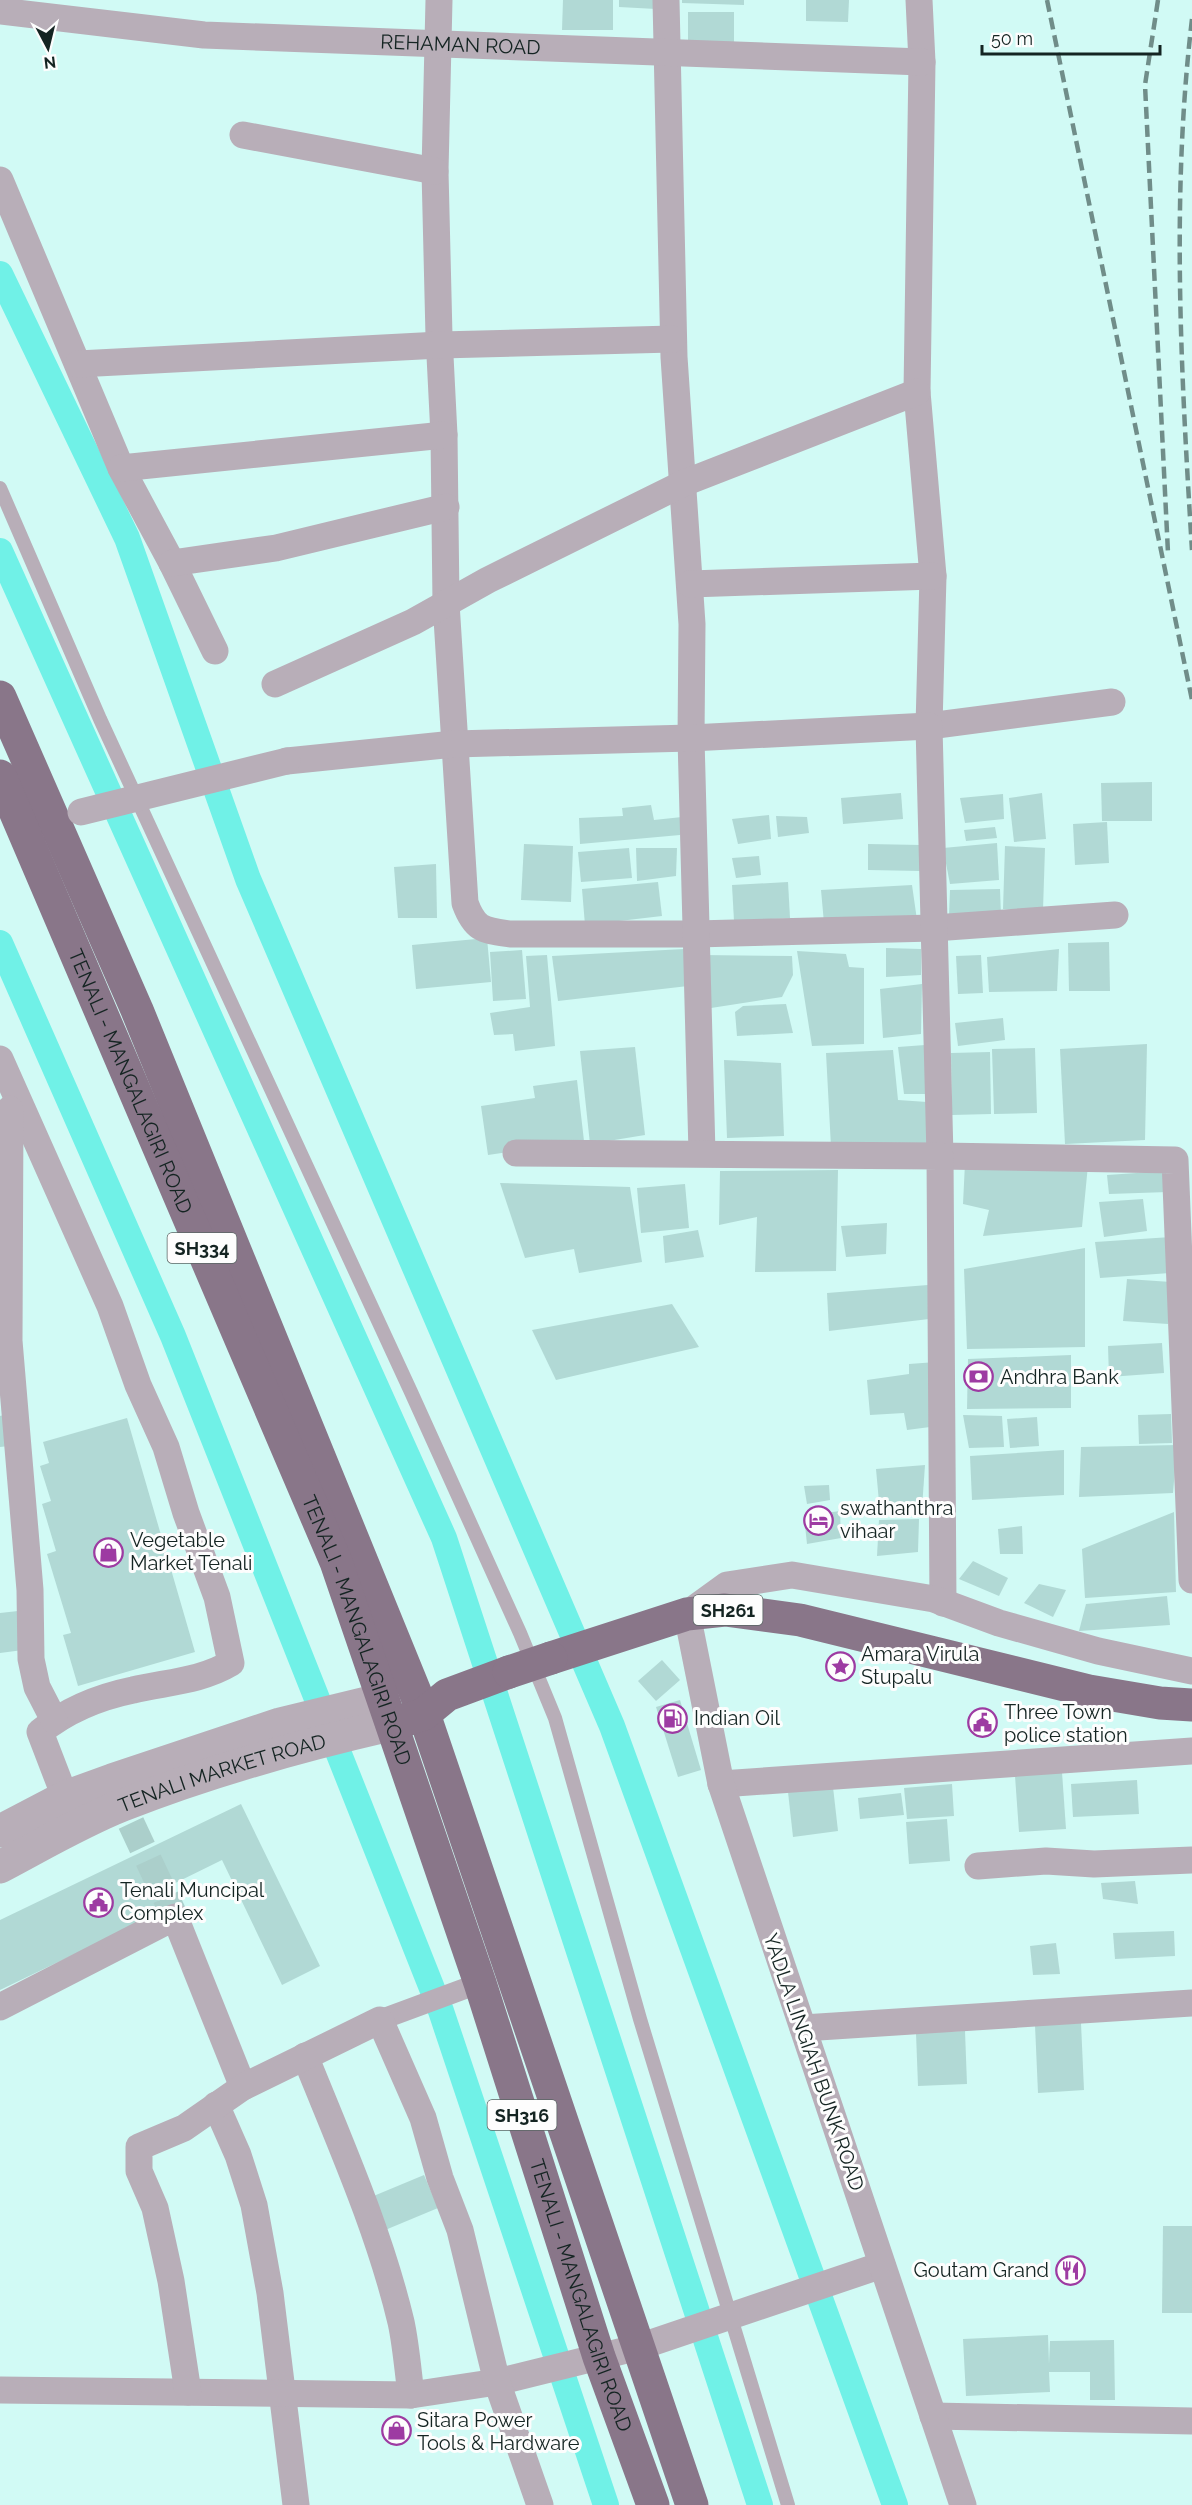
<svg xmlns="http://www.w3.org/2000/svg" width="1192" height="2505" font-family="Raleway,sans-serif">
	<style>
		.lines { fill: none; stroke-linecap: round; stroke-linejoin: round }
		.canal { stroke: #70f1e7; stroke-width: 26 }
		.building { fill: #b1d9d5 }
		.minor-tunnel { stroke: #abcfcb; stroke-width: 27; stroke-dasharray: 27 14; stroke-linecap: butt }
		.service { stroke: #b8aeb8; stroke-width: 14 }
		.pedestrian { stroke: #b8aeb8; stroke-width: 21 }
		.minor { stroke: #b8aeb8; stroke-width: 27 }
		.tertiary { stroke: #b8aeb8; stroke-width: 33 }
		.primary { stroke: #897689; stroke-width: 33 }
		.rail { stroke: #708d89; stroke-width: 4.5; stroke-dasharray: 12 6; stroke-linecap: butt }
		.minor-bridge { stroke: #b8aeb8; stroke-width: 27 }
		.primary-bridge { stroke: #897689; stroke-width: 33 }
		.labels { text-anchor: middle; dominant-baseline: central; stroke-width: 6; stroke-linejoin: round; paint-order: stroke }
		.shield { fill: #fdfdfd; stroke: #5a6564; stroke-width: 1.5 }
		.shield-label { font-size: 18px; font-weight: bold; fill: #142422 }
		.street-label { font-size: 20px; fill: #142422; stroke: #fdfdfd }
		.poi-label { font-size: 20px; fill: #142422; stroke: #fdfdfd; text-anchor: start }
	</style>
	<rect width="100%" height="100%" fill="#d1faf5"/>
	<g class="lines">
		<g class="canal">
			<path d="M0,274l127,264 121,341 364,847 283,779"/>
			<path d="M0,551l444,987 316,967"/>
			<path d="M0,943l173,393 268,675 165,494"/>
		</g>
	</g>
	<g class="building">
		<path d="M563,0h50v30h-51z"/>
		<path d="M619,0h38l-1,9 -37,-2z"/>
		<path d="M682,0h62v5l-62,-2z"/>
		<path d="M806,0h43l-1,22 -42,-1z"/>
		<rect x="688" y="12" width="46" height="32"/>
		<path d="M1152,782v39h-50l-1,-38z"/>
		<path d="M901,793l2,26 -60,5 -2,-26z"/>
		<path d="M1042,793l4,46 -32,3 -5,-44z"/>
		<path d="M1003,794l1,25 -39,4 -5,-25z"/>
		<path d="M651,805l3,15 28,-3 -2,18 -100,9 -1,-26 44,-2 -1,-8z"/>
		<path d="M769,815l2,24 -33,5 -6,-25z"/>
		<path d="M776,816l31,1 2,16 -31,4z"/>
		<path d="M1107,822l2,41 -34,2 -2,-41z"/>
		<path d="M995,827l2,11 -31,3 -2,-11z"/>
		<path d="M997,843l2,37 -49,4 -7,-36z"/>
		<path d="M524,844l49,2 -2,56 -50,-2z"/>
		<path d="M868,844l53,1v26l-53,-1z"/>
		<path d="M1005,846l40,2 -2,62 -40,-1z"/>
		<path d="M629,848l3,30 -51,4 -3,-30z"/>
		<path d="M636,848h41l-1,28 -39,5z"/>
		<path d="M759,856l2,19 -25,3 -4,-20z"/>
		<path d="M436,864l1,54h-39l-4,-51z"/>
		<path d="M658,882l4,34 -77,9 -3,-36z"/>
		<path d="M788,882l2,36 -56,3 -2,-36z"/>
		<path d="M912,885l5,35 -93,3 -3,-33z"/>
		<path d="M1000,889l1,27h-52l1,-26z"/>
		<path d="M487,938l4,44 -75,7 -4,-44z"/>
		<path d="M1109,942l1,49h-41l-1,-48z"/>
		<path d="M886,948l35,1v26l-35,2z"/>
		<path d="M684,949l4,37 -130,15 -6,-45z"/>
		<path d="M1059,949l-2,42 -68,1 -2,-35z"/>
		<path d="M522,950l4,49 -33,2 -3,-49z"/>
		<path d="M797,951l49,3 3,13 15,1v76l-52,2z"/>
		<path d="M547,955l8,91 -40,5 -2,-17 -19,1 -4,-22 40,-6 -4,-51z"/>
		<path d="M702,955l90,1 1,19 -11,22 -71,11z"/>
		<path d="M981,955l2,38 -25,1 -2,-38z"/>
		<path d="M922,984l-1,50 -38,4 -3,-49z"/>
		<path d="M786,1004l7,29 -56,3 -2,-24 8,-6z"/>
		<path d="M1003,1018l2,22 -47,6 -3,-23z"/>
		<path d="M1147,1044l-2,96 -80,4 -5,-95z"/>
		<path d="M925,1045l6,49h-27l-6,-47z"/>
		<path d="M635,1047l10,88 -55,9 -10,-93z"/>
		<path d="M1035,1048l2,65 -43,1 -2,-65z"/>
		<path d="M893,1050l5,50 29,2 2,44 -98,1 -5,-94z"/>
		<path d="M990,1052l1,62 -39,1 -1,-62z"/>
		<path d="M724,1060l57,3 3,73 -57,2z"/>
		<path d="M577,1080l7,61 -96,14 -7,-49 54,-8 -2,-12z"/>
		<path d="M965,1163l123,2 -6,62 -99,9 6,-26 -26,-6z"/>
		<path d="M838,1170l-2,101 -81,1 2,-55 -38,8 1,-54z"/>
		<path d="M1166,1171l2,21 -59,2 -2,-19z"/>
		<path d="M500,1183l130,4 12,75 -63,11 -5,-24 -49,9z"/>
		<path d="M685,1184l4,44 -48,5 -4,-45z"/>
		<path d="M1143,1199l4,32 -43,6 -5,-35z"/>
		<path d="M887,1223l-1,31 -40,3 -5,-31z"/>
		<path d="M698,1230l6,27 -39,6 -2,-27z"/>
		<path d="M1171,1237l-1,36 -70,5 -5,-36z"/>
		<path d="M1085,1248v99l-118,2 -3,-80z"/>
		<path d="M1127,1279l44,3 -3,42 -45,-3z"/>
		<path d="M928,1285l1,34 -100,12 -2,-38z"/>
		<path d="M672,1304l27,43 -143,33 -24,-50z"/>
		<path d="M1162,1343l2,30 -55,4 -1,-31z"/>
		<path d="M1071,1355v53l-104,1 1,-50z"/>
		<path d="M936,1362l-6,65 -23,3 -3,-17 -34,2 -3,-35 42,-6v-10z"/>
		<path d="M1171,1414l1,29 -33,1 -1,-29z"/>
		<path d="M4,1415l5,31 -9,1v-31z"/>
		<path d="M963,1415l39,1 2,31 -35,1z"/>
		<path d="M1037,1417l2,29 -29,2 -3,-29z"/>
		<path d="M127,1418l68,234 -117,34 -15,-51 8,-2 -24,-79 9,-3 -14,-47 9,-3 -11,-35 9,-3 -6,-21z"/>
		<path d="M1177,1445l-4,48 -94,4 2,-50z"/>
		<path d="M1064,1450v45l-92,5 -2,-44z"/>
		<path d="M925,1465l-3,43 -42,5 -4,-44z"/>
		<path d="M829,1485l1,15 -23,4 -3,-18z"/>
		<path d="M840,1511l1,27 -34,6 -3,-28z"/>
		<path d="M1174,1512l2,80 -91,6 -3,-49z"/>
		<path d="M919,1519l-1,33 -41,4 2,-36z"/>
		<path d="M1022,1526l1,28h-23l-2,-25z"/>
		<path d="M973,1561l35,17 -9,18 -40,-17z"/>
		<path d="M1039,1584l27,6 -13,27 -29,-14z"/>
		<path d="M1167,1596l3,29 -91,6 7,-27z"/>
		<path d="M18,1611l5,39 -23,3v-40z"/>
		<path d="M662,1660l18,20 -24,21 -18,-20z"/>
		<path d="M680,1700l21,70 -23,7 -22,-70z"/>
		<path d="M1062,1772l4,57 -47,3 -4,-56z"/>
		<path d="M1137,1780l2,34 -66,3 -2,-33z"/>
		<path d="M952,1784l2,32 -47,3 -3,-31z"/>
		<path d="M833,1787l5,44 -45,6 -5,-45z"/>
		<path d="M901,1793l3,22 -44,4 -2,-21z"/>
		<path d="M241,1804l79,162 -38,19 -60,-125 -67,33 9,18 -164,79v-70z"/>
		<path d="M947,1819l3,42 -41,3 -3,-42z"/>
		<path d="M1135,1881l3,23 -35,-5 -2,-16z"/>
		<path d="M1174,1931l1,25 -60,3 -2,-26z"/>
		<path d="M1056,1943l4,31 -27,1 -3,-29z"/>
		<path d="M1081,2023l3,67 -46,3 -3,-68z"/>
		<path d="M965,2031l2,53 -49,2 -2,-53z"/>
		<path d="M424,2175l14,33 -60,25 -14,-33z"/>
		<path d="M1163,2226h29v87h-30z"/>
		<path d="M1048,2335l1,29 1,-23 64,-1 1,60h-25v-28h-41l1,20 -84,4 -3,-57z"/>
	</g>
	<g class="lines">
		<path class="minor-tunnel" d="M131,1823l44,94"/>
		<path class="service" d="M0,488l100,231 311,673 109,241 35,85 85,301 148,486"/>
		<path class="pedestrian" d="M380,2020l100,-37"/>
		<g class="minor">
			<path d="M439,0l-4,171 4,165 5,99 2,168 19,300c10,27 18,27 45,31h185l239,-6 181,-13"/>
			<path d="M666,0l8,357 18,267 -1,114 11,415"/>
			<path d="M919,0l3,62 -5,330 16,184 -4,150 183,-24"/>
			<path id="s1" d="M0,11l204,24 718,27"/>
			<path d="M243,135l192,36"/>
			<path d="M0,180l121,288 51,95 43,88"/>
			<path d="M78,364l362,-19 233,-6"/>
			<path d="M121,468l323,-33"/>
			<path d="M172,563l104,-15 170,-41"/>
			<path d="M690,584l243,-8"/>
			<path d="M275,684l138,-62 75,-42 196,-97 233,-91"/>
			<path d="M287,761l167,-17 237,-6 238,-12 11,430 235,4 17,420"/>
			<path d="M0,1059l110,247 28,79 28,62 20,66 31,84 14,66c-30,18 -64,19 -98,27 -34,7 -66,20 -93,42l25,65"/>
			<path d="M10,1109l-1,232 21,249 1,69 6,28 17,33"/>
			<path d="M516,1153l424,3 3,447"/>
			<path d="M721,1784l471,-33"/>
			<path d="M978,1866l68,-5 48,3 98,-4"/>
			<path d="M0,2007l175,-90 68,170"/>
			<path d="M803,2028l389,-25"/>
			<path d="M305,2056c35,87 74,174 96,266 5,23 7,49 10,73"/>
			<path d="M216,2105l22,50 16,50 16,88 26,212"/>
			<path d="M0,2390l411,5 86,-13 142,-35 243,-82"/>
			<path d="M188,2392l-17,-111 -16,-73 -16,-37v-24l45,-19 59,-41 137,-67 43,98 17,60 20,52 37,152 43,123"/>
			<path d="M933,2416l259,5"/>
			<path d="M963,2505l-242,-721 -34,-170 40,-29 65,-10 142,24 65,24 99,28 94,20"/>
		</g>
		<g class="tertiary">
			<path d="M0,1831l65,-34 47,-17 168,-56 103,-25"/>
			<path id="s2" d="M0,1867c40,-21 80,-45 123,-62 86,-34 176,-59 267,-80"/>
		</g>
		<g class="primary">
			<path d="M0,697l137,313 287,704 268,791"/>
			<path id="s3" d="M0,776l336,786 144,421 119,374 54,148"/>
			<path d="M551,1658l136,-44 38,-4 75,10 289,71 71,12 32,2"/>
			<path d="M406,1720l18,-6 23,-19 62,-23"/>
		</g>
		<g class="rail">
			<path d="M1047,0l145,700"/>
			<path d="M1158,0l-13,85 23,468"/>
			<path d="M1192,19c-21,177 -11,353 0,531"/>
		</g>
		<path class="minor-bridge" d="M81,812l206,-51"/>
		<path class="primary-bridge" d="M509,1672l42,-14"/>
	</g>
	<defs>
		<symbol id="bank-ring" viewBox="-11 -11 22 22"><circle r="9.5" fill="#fdfdfd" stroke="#9d3ba2" stroke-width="1.5"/><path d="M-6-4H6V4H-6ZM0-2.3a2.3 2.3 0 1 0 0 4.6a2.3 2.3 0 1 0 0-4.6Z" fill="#9d3ba2"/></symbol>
		<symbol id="hotel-ring" viewBox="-11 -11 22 22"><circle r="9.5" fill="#fdfdfd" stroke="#9d3ba2" stroke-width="1.5"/><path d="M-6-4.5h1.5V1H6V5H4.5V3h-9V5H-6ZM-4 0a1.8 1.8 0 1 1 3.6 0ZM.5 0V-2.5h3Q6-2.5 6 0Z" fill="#9d3ba2"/></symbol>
		<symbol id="shop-ring" viewBox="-11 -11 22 22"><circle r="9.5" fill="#fdfdfd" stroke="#9d3ba2" stroke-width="1.5"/><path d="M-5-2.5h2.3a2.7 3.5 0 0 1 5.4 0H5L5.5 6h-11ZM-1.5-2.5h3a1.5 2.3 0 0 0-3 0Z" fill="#9d3ba2"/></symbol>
		<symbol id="sight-ring" viewBox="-11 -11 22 22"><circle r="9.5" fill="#fdfdfd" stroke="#9d3ba2" stroke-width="1.5"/><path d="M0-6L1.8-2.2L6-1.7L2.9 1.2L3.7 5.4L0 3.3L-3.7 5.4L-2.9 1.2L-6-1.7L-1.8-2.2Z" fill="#9d3ba2"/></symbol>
		<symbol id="fuel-ring" viewBox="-11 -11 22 22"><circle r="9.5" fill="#fdfdfd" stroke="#9d3ba2" stroke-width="1.5"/><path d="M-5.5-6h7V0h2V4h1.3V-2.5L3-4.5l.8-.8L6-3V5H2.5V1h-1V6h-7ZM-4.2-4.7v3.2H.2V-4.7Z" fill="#9d3ba2"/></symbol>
		<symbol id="civic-ring" viewBox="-11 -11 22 22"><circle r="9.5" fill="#fdfdfd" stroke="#9d3ba2" stroke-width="1.5"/><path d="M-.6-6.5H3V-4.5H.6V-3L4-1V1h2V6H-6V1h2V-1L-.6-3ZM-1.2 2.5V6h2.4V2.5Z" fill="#9d3ba2"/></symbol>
		<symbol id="restaurant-ring" viewBox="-11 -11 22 22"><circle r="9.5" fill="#fdfdfd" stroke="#9d3ba2" stroke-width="1.5"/><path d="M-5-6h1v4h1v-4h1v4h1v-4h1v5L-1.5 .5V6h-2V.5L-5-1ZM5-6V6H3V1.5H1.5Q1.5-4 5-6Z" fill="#9d3ba2"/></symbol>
	</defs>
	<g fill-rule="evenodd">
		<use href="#bank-ring" x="962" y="1360" width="33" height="33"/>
		<use href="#hotel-ring" x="802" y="1504" width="33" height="33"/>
		<use href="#shop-ring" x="92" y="1536" width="33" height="33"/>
		<use href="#sight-ring" x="824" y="1650" width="33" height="33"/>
		<use href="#fuel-ring" x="656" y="1702" width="33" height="33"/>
		<use href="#civic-ring" x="966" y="1706" width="33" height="33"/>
		<use href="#civic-ring" x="82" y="1886" width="33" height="33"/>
		<use href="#restaurant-ring" x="1054" y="2254" width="33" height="33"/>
		<use href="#shop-ring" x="380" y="2414" width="33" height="33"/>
	</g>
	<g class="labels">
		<g class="shield">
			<rect x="167.5" y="1233" width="69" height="30" rx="4.5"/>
			<rect x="693.5" y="1595" width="69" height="30" rx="4.5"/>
			<rect x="487.5" y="2100" width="69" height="30" rx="4.5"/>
		</g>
		<g class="shield-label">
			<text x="202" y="1248">SH334</text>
			<text x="728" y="1610">SH261</text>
			<text x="522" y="2115">SH316</text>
		</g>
		<g class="street-label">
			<text stroke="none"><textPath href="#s1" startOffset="462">REHAMAN ROAD</textPath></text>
			<text stroke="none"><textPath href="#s3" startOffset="332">TENALI - MANGALAGIRI ROAD</textPath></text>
			<text stroke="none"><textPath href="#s3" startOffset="926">TENALI - MANGALAGIRI ROAD</textPath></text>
			<text stroke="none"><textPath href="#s2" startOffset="242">TENALI MARKET ROAD</textPath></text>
			<text transform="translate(814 2062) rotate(71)">YADLA LINGIAH BUNK ROAD</text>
			<text stroke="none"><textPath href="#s3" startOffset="1628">TENALI - MANGALAGIRI ROAD</textPath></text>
		</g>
		<g class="poi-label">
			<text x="1000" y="1377">Andhra Bank</text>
			<text x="840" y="1508">swathanthra<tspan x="840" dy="23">vihaar</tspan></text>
			<text x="130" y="1540">Vegetable<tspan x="130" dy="23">Market Tenali</tspan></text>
			<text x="861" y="1654">Amara Virula<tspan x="861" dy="23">Stupalu</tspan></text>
			<text x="1004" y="1712">Three Town<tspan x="1004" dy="23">police station</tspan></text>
			<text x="694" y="1718">Indian Oil</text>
			<text x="120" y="1890">Tenali Muncipal<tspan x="120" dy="23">Complex</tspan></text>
			<text x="1049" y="2270" text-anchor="end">Goutam Grand</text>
			<text x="417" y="2420">Sitara Power<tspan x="417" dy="23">Tools &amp; Hardware</tspan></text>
		</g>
	</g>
	<g transform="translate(48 48) rotate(173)" stroke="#fdfdfd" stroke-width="4.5" paint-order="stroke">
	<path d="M0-4.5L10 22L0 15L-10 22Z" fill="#142422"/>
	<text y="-9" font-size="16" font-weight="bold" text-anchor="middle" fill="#142422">N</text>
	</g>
	<path d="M982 45v9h178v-9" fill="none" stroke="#142422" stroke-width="3"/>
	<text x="991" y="45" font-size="18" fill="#142422" stroke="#fdfdfd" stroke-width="4.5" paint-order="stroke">50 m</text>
</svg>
